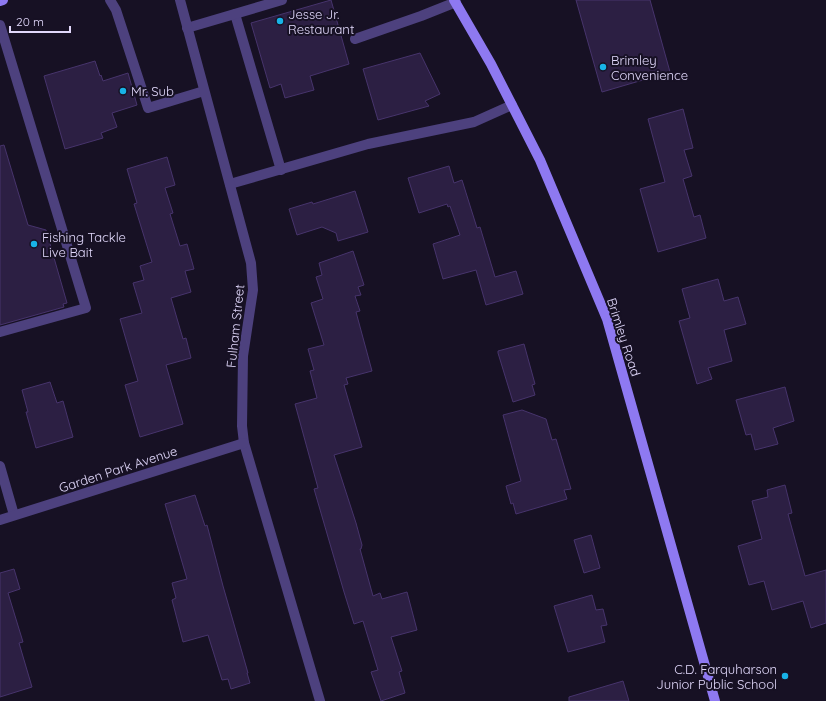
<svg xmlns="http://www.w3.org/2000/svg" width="826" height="701" font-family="Quicksand,sans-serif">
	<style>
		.building { fill: #2c1f43; stroke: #47346c }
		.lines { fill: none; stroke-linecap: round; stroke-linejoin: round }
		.lane { stroke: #4d417e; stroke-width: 10 }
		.street { stroke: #4d417e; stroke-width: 10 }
		.secondary { stroke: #8e79f1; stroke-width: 10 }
		.poi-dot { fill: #18b3e7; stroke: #171124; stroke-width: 1.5 }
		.labels { text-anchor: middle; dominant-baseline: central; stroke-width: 4; stroke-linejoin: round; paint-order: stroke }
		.poi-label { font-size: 13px; fill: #e1d8fb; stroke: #171124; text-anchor: start }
		.street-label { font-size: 13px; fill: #e1d8fb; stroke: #171124 }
	</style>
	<rect width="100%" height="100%" fill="#171124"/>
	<g class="building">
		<path d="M331,0l18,64 -39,12 4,14 -29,8 -4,-14 -11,4 -19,-65z"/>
		<path d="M576,0h74l20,72 -68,20z"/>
		<path d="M420,53l20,41 -15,7 4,5 -51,14 -15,-51z"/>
		<path d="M95,61l5,15 1,-1 2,6 25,-8 9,32 -25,8 5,14 -16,6 2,5 -38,11 -21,-73z"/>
		<path d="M683,109l10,39 -9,2 8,26 -9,3 11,38 6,-2 6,23 -48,14 -18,-63 25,-7 -17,-63z"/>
		<path d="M4,145l24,80 18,5 21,73 -4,1 1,3 -64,18v-179z"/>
		<path d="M167,157l8,28 -10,3 8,25 -3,1 10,32 7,-2 7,25 -9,2 6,21 -20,6 12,41 3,-1 5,20 -25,7 17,59 -43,13 -15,-52 13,-4 -18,-62 22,-6 -9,-30 11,-3 -4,-14 12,-4 -18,-58 3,-1 -10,-34z"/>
		<path d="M449,166l5,17 8,-3 15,48 3,-1 15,50 21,-6 7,23 -37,11 -10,-35 -33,9 -10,-35 27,-9 -10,-29 -2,1 -1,-3 -28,9 -11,-35z"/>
		<path d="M355,191l13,41 -30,9 -2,-8 -14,-6 -25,8 -8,-26 23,-7 1,2z"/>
		<path d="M353,251l11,34 -6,2 3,8 -6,1 5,15 -4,1 16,59 -26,7 2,6 -4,1 18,62 -28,8 22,68 6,22 -1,4h-1l13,47 7,-3 2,6 25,-7 10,38 -26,7 11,34 -3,1 6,21 -24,8 -10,-29 7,-2 -15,-49 -9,3 -10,-32 -30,-103 4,-1 -23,-84 22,-6 -7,-27 4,-1 -6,-21 16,-4 -13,-42 12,-4 -7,-22 6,-2 -3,-12z"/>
		<path d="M718,279l6,22 14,-4 8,27 -22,6 8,31 -24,7 4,11 -15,5 -18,-63 11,-3 -8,-29z"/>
		<path d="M524,344l11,40 -3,1 3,10 -22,7 -15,-49v-2z"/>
		<path d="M50,382l7,21 6,-2 10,36 -37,11 -10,-36h2l-6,-22z"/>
		<path d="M785,387l9,34 -21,7 5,16 -23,6 -4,-16 -5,1 -10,-35z"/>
		<path d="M522,410l24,9 6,21 4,-1 15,50 -7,1 3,9 -51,15 -3,-11 -2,1 -5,-18 15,-5 -18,-66z"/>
		<path d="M785,485l7,28 -4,1 17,62 21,-6v53l-15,5 -8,-27 -31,9 -8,-29 -15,4 -11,-39 24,-7 -10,-38 16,-4 -1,-7z"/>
		<path d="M195,495l10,31 2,-1 16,61 25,87h-1l3,10 -19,6 -3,-10 -6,1 -14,-45 -25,7 -11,-42 4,-2 -4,-15 15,-4 -22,-75z"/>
		<path d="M591,535l9,33 -16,5 -10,-33z"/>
		<path d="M14,569l6,20 -12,4 15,49 -4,1 13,44 -32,10v-124z"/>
		<path d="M592,595l4,15 7,-1 4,16 -6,1 4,16 -37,10 -14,-46z"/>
		<path d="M623,681l6,20h-60v-4z"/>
	</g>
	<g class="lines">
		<g class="lane">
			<path d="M110,0l6,10 32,98 56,-17"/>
			<path d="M235,14l46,156"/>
			<path d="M0,25l86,283 -86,24"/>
			<path d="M187,28l95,-28"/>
			<path d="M355,39l66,-23 35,-14"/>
			<path d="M230,184l138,-40 106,-22 38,-17"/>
		</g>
		<g class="street">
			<path d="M180,0l71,263 2,27 -10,66 -1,70 2,17 76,258"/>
			<path d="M0,466l14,49"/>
			<path d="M0,520l244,-77"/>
		</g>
		<g class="secondary">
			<path d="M454,0l37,64 49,96 67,159 108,382"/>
			<path d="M0,1l3,-1"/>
		</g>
	</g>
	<g class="poi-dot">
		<circle cx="280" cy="21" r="4"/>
		<circle cx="603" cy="67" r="4"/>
		<circle cx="123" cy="91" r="4"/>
		<circle cx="34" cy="244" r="4"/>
		<circle cx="785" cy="676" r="4"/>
	</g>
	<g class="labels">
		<g class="poi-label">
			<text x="288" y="14">Jesse Jr.<tspan x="288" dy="15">Restaurant</tspan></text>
			<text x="611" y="60">Brimley<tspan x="611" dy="15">Convenience</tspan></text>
			<text x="131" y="91">Mr. Sub</text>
			<text x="42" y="237">Fishing Tackle<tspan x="42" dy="15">Live Bait</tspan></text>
			<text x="777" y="669" text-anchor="end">C.D. Farquharson<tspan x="777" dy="15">Junior Public School</tspan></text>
		</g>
		<g class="street-label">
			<text transform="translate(235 326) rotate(-84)">Fulham Street</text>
			<text transform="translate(624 337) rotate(72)">Brimley Road</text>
			<text transform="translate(118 469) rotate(-18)">Garden Park Avenue</text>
		</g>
	</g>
	<path d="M10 26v6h60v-6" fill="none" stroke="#e1d8fb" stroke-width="2"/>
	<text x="16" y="26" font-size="12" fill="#e1d8fb" stroke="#171124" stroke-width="3" paint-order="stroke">20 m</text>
</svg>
